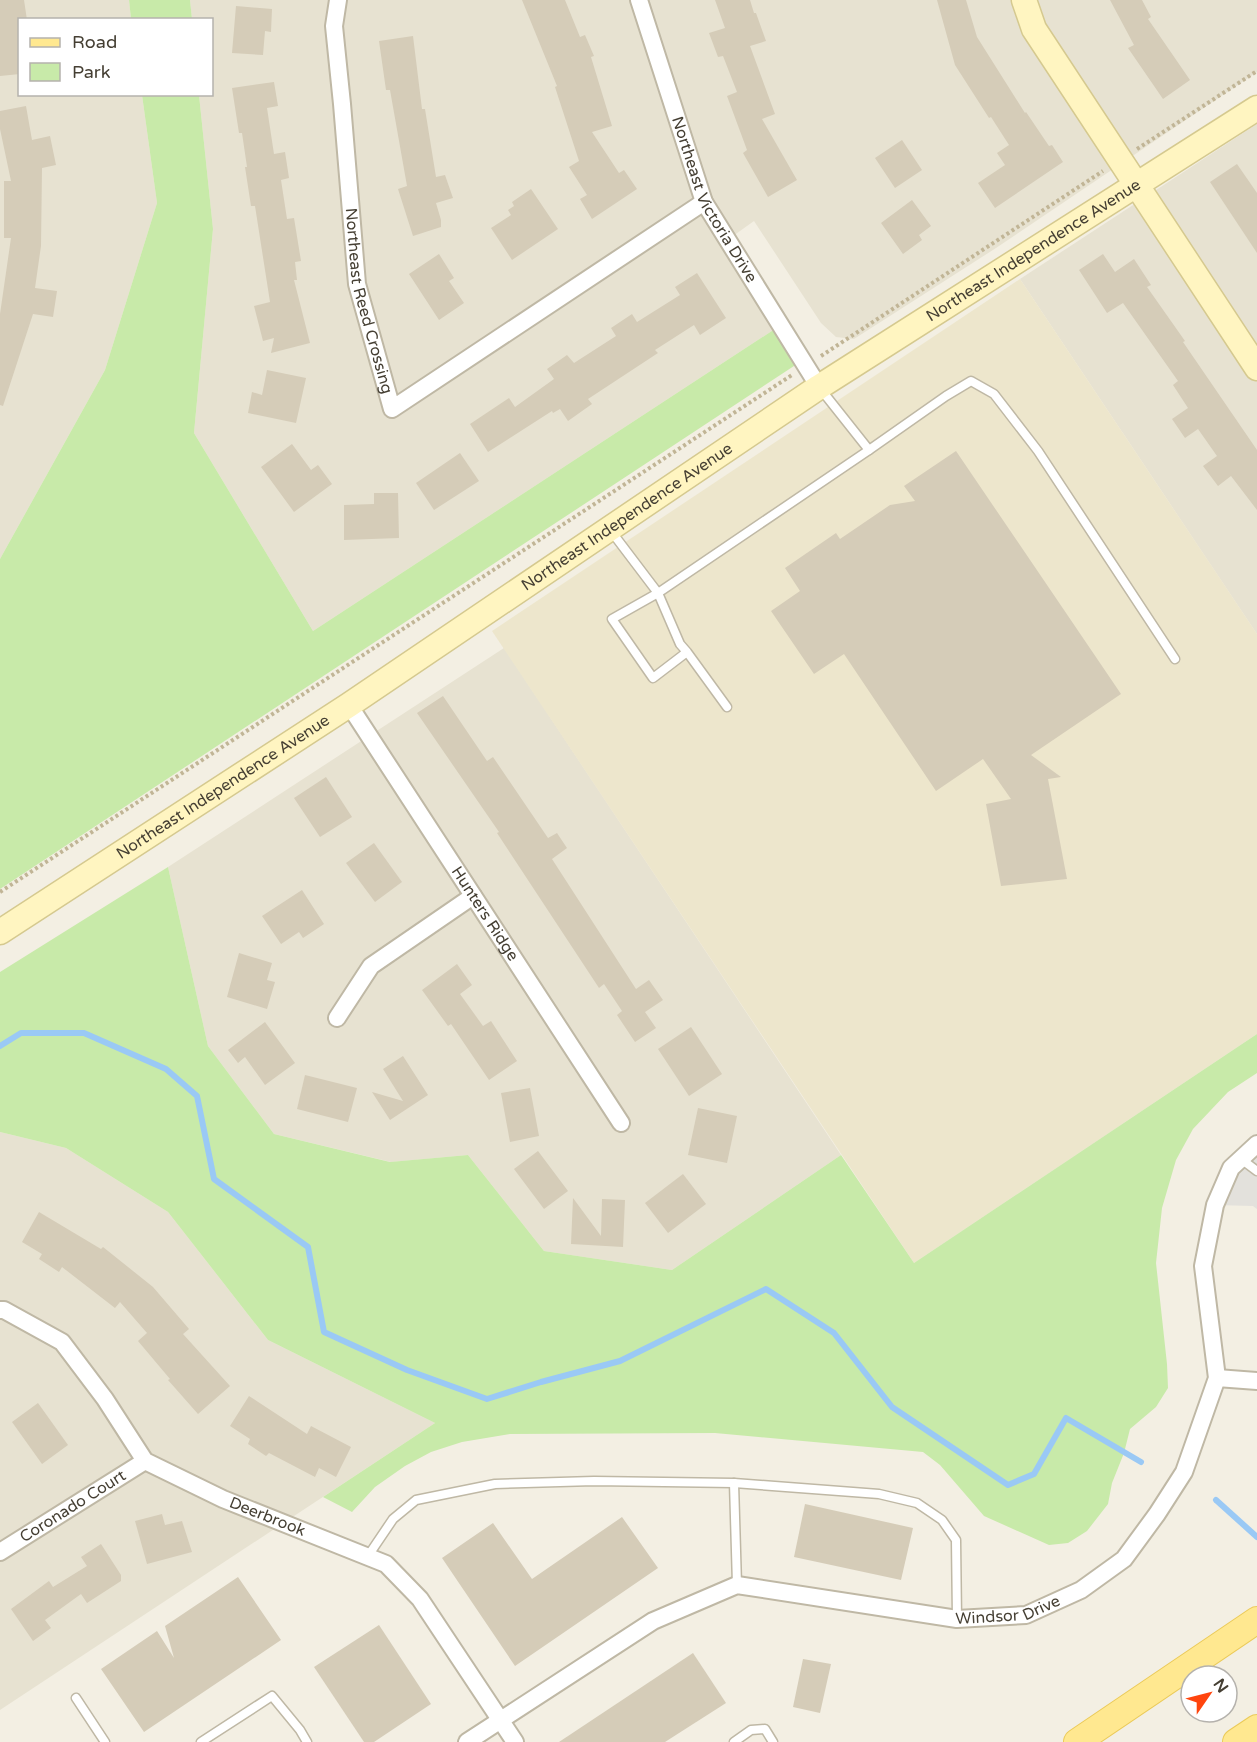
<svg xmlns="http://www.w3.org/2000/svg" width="1257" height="1742" font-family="'Varela Round',sans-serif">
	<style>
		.residential { fill: #e7e2d1 }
		.education { fill: #ede6cc }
		.green { fill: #c8eaa9 }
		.parking { fill: #e3e1dc }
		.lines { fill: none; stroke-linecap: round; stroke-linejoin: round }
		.stream { stroke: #9ac9f5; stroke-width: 6 }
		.building { fill: #d5ccb8 }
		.lane-casing { stroke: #bfb8a5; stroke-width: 11 }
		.street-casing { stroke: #bfb8a5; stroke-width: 20 }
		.secondary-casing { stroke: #d5c98f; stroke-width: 27 }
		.primary-casing { stroke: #ebca59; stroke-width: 28 }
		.path { stroke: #c1b596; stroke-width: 4; stroke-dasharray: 3 3; stroke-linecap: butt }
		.lane { stroke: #fff; stroke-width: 8 }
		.street { stroke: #fff; stroke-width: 16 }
		.secondary { stroke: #fff5c1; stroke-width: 24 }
		.primary { stroke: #ffe890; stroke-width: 26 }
		.labels { text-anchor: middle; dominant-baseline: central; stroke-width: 6; stroke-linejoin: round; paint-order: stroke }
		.street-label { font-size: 16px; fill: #453f33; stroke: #fff }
	</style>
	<rect width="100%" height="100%" fill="#f3efe3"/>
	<g class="residential">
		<path d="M0,0h129l2,19 -111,1v74l122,1 15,108 -52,167 -105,189z"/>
		<path d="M190,0h1067v72l-261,176 -142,91 -18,-2 -15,-14 -67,-102 -28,20 55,84 -468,306 -119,-198 19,-204 -14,-134 13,-1v-74l-20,-1z"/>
		<path d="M1257,124v510l-237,-355z"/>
		<path d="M504,648l337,507 -169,115 -128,-19 -76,-96 -77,7 -117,-28 -66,-88 -40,-179z"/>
		<path d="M0,1132l66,16 102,64 100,128 167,83 -435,287z"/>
	</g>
	<path class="education" d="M1020,279l237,355v400l-343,229 -422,-632z"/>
	<g class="green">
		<path d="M129,0h61l2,19h-61z"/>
		<path d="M142,95h57l14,134 -19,204 119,198 468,-306 16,39 -797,525v-330l105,-189 52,-167z"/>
		<path d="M168,867l40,179 66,88 116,28 78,-7 76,96 128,19 169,-115 73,108 343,-229v39l-29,19 -35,37 -17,31 -14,48 -6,55 11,101 1,24 -12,19 -26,22 -6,24 -12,30 -4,21 -21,27 -19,12 -19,2 -65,-29 -44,-51 -17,-13 -208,-19 -205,1 -48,8 -31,10 -26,14 -30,21 -23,25 -29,-15 112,-74 -167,-83 -100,-128 -102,-64 -66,-16v-160z"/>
	</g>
	<path class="parking" d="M1257,1144v65l-4,-3 -38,-1z"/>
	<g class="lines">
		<g class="stream">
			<path d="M0,1046l21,-13h63l82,36 31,27 17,83 94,68 16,85 83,38 80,29 54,-17 79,-21 146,-72 68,44 58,74 116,78 26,-11 32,-56 75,44"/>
			<path d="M1216,1500l41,37"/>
		</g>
	</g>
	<g class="building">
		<path d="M0,0h24l3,20h-7v54l-20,2z"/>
		<path d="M522,0h43l15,37 5,-2 9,21 -3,1 21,69 -20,6 27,41 5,-3 13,19 -45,30 -12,-20 7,-4 -18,-28 10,-6 -24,-74 2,-1z"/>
		<path d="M715,0h35l4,13h2l10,28 -16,5 25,68 -13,5 35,61 -29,17 -25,-44 4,-3 -20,-54 10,-4 -14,-36 -5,1 -9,-24 16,-5z"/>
		<path d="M937,0h29l11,37 48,76 1,-1 23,34 3,-1 11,17 -68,46 -17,-25 27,-18 -8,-12 12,-8 -18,-28 -2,1 -34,-53z"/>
		<path d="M1110,0h32l9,17 -3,2 42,61 -27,19 -35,-51 6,-3z"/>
		<path d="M236,6l36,3 -1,23 -6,-1 -2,24 -31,-2z"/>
		<path d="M413,36l9,73h3l11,68 9,-2 8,23 -17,5 5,17v7l-28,9 -15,-47 9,-3 -17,-96h-4l-7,-49z"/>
		<path d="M274,82l4,24 -11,2 7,46 11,-2 4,26 -8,2 6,39 7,-1 7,43 -6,1 2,18h-3l16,63 -39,10 3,-15 -11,3 -9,-35 16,-4 -15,-96h-4l-6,-39h2l-5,-34h-3l-7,-45z"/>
		<path d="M26,106l6,34 18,-4 6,29 -14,3 -1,78 -6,42 22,3 -4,26 -20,-3 -30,92 -3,-1v-91l11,-76h-7v-57h7l-11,-52v-18z"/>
		<path d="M902,140l20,30 -27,18 -20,-30z"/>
		<path d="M1237,164l20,29v60l-47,-71z"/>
		<path d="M531,189l27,40 -46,31 -21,-32 20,-13 -3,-5 6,-4 -2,-4z"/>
		<path d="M912,200l19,26 -12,9 3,5 -19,14 -22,-31z"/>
		<path d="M439,254l15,24 -5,3 15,22 -25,17 -30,-46z"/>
		<path d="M1103,254l12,18 19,-13 17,26 -4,2 38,54 -2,1 74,108v60l-26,-34 -13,10 -15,-20 14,-10 -19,-27 -13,9 -13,-19 16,-11 -15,-23 5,-4 -55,-78 -16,10 -28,-43z"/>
		<path d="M697,273l29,45 -26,17 -6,-10 -39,25 3,3 -70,46 4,5 -24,17 -8,-12 -7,4 -1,-2 -64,41 -18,-28 39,-26 6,9 39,-28 -7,-10 20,-14 7,8 42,-27 -5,-8 21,-14 5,8 43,-27 -5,-8z"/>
		<path d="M267,370l39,8 -10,45 -48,-10 4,-21 10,3z"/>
		<path d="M292,444l19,26 7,-5 14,19 -38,28 -33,-45z"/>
		<path d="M956,451l165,243 -90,61 30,22 -13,2 19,100 -66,7 -15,-82 25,-5 -28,-40 -47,32 -92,-137 -30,20 -43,-63 29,-20 -15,-23 51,-35 4,6 50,-34 25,-4 -11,-15z"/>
		<path d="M460,453l19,28 -45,29 -18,-27z"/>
		<path d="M374,493h24l1,45 -55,2v-35l30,-1z"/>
		<path d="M443,696l44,65 6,-4 55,81 9,-5 10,15 -15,11 84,130 13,-9 14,20 -18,12 11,16 -21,14 -18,-27 5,-4 -18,-27 -5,4 -102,-155 2,-1 -82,-119z"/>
		<path d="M326,777l26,40 -32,20 -26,-39z"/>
		<path d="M374,843l28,39 -27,20 -29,-39z"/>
		<path d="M302,890l22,34 -21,14 -4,-6 -18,12 -19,-28z"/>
		<path d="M239,953l33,10 -5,17 8,2 -8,27 -40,-12z"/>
		<path d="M457,964l15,21 -12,9 23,32 8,-5 26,40 -28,19 -38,-56 -3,2 -26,-36z"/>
		<path d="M265,1022l30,41 -30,22 -20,-28 -7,6 -10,-13z"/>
		<path d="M691,1027l31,47 -33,22 -31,-47z"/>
		<path d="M403,1056l25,39 -38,25 -18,-28 31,9 -20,-32z"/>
		<path d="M305,1075l52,13 -9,34 -51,-13z"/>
		<path d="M530,1088l9,48 -29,6 -9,-49z"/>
		<path d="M698,1108l39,8 -10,47 -39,-8z"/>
		<path d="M538,1151l30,40 -24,18 -30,-40z"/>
		<path d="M683,1174l23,30 -38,29 -23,-30z"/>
		<path d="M573,1198l28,38 1,-37 23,1 -2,47 -52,-3z"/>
		<path d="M39,1212l62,37 2,-2 50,40 36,42 -6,5 47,52 -32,28 -30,-34 2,-1 -32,-38 9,-8 -27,-31 -5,6 -53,-41 -3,5 -20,-13 3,-5 -20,-12z"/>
		<path d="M249,1396l58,38 4,-8 40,21 -15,30 -17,-9 -4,9 -46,-24 -3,3 -18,-12 2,-5 -20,-13z"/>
		<path d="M38,1403l30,42 -26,19 -30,-42z"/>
		<path d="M805,1504l108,24 -12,52 -107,-23z"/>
		<path d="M162,1514l3,11 17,-4 10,31 -45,12 -12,-43z"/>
		<path d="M622,1517l36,51 -143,98 -73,-108 51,-35 39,56z"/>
		<path d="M101,1544l20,31v6l-34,22 -6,-9 -36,26 6,8 -18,13 -22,-32 38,-28 4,6 34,-21 -6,-9z"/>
		<path d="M238,1577l43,63 -137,92 -43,-63 56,-38 17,27 -9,-32z"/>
		<path d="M379,1625l52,79 -57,38h-10l-50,-75z"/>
		<path d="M693,1653l33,50 -61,39h-106z"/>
		<path d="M803,1659l28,5 -11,49 -27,-6z"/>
	</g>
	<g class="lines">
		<defs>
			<g id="lane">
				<path d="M819,387l50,63 77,-54 25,-15 23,13 44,57 137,208"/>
				<path d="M611,531l47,62 211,-143"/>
				<path d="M687,652l-34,26 -41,-59 46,-26 22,51 7,8 40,55"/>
				<path d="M1241,1159l16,12"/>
				<path d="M734,1483l3,102"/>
				<path d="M368,1556l25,-37 23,-19 79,-16 99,-3 140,2 145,11 38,9 25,17 14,20 1,79"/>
				<path d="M76,1698l29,44"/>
				<path d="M201,1742l71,-46 28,34 7,12"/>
				<path d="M734,1742l17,-12 14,-1 8,13"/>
			</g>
			<g id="street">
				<path id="s1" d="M338,0l-4,26 8,78 15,180 35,125 312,-207"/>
				<path id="s2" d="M639,0l65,202 115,185"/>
				<path id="s3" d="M349,705l272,418"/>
				<path d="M337,1018l34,-52 102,-70"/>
				<path id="s4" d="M0,1310h4l58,32 43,57 40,62 78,38 163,65 34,35 95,143"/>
				<path d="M1217,1378l40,3"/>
				<path id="s5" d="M0,1552l145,-91"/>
				<path id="s6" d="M467,1742l186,-121 84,-36 220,34 69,-4 55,-25 43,-31 33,-45 27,-42 33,-94 -14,-112 12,-61 16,-37 26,-24"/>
			</g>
			<g id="secondary">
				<path d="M1024,0l10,29 223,339"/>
				<path id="s7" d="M0,932l349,-227 470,-318 438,-279"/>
			</g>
			<g id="primary">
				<path d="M1077,1742l180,-122"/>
				<path d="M1236,1742l21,-14"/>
			</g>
		</defs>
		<use href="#lane" class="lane-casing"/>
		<use href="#street" class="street-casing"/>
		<use href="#secondary" class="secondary-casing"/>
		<use href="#primary" class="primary-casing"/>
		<g class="path">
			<path d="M1137,149l120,-78"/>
			<path d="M821,356l282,-185"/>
			<path d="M0,892l792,-517"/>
		</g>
		<use href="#lane" class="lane"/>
		<use href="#street" class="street"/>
		<use href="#secondary" class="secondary"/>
		<use href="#primary" class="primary"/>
	</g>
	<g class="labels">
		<g class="street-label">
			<text stroke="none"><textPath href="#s2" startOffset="214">Northeast Victoria Drive</textPath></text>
			<text stroke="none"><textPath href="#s7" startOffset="1238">Northeast Independence Avenue</textPath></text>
			<text stroke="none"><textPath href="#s1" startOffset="304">Northeast Reed Crossing</textPath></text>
			<text stroke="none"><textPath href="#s7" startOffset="752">Northeast Independence Avenue</textPath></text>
			<text stroke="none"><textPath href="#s7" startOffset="266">Northeast Independence Avenue</textPath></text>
			<text stroke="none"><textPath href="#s3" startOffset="249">Hunters Ridge</textPath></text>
			<text stroke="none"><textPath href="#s5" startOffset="86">Coronado Court</textPath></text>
			<text stroke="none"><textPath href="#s4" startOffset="350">Deerbrook</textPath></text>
			<text stroke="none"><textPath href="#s6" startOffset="588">Windsor Drive</textPath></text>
		</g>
	</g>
	<rect x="18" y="18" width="195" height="78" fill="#ffffff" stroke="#b5b2ad" stroke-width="1.5"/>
	<rect x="30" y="38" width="30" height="9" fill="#ffe890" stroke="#b5b2ad" stroke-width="1.5"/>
	<text x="72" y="48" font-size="18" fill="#453f33">Road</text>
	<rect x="30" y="63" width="30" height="18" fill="#c8eaa9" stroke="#b5b2ad" stroke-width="1.5"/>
	<text x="72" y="78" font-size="18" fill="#453f33">Park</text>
	<g transform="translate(1209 1694) rotate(55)"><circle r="28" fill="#ffffff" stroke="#b5b2ad" stroke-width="1.5"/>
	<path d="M0-4.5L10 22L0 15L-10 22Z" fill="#ff450e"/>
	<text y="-9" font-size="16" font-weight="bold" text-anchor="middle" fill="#453f33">N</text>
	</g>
</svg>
